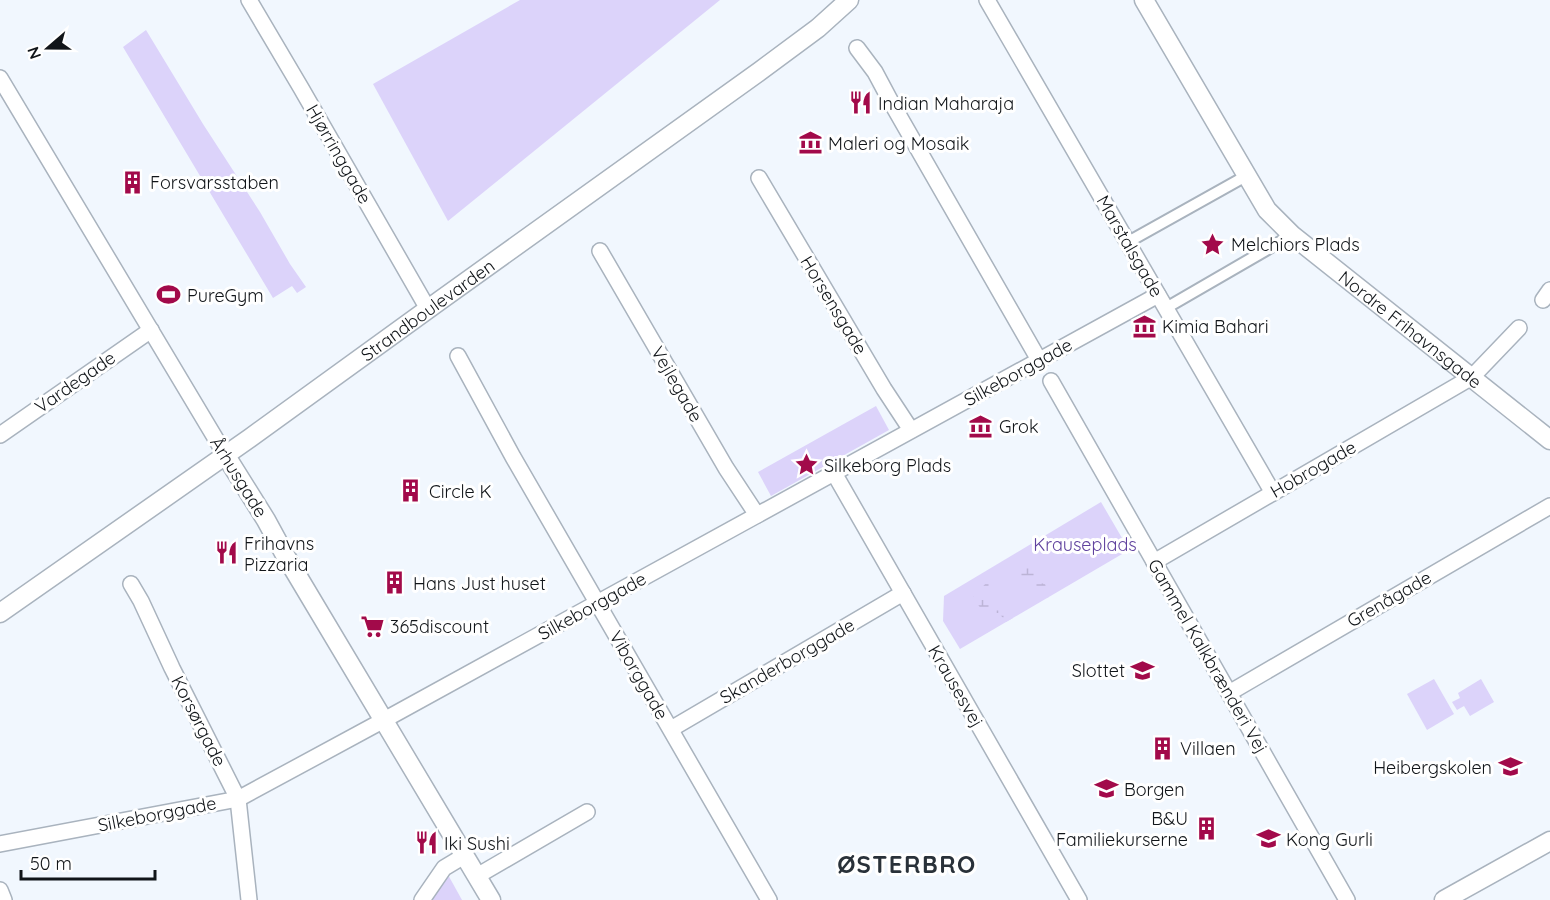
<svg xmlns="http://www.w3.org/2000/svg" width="1550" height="900" font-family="Quicksand,sans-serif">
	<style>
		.green { fill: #dcd3fa }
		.wetland { fill: url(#wetland-marsh) }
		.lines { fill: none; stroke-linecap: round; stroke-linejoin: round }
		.pedestrian-casing { stroke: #a9b3be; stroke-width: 14 }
		.minor-casing { stroke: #a9b3be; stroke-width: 18 }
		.tertiary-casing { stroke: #a9b3be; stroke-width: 21 }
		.pedestrian { stroke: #fff; stroke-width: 10 }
		.minor { stroke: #fff; stroke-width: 15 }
		.tertiary { stroke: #fff; stroke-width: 18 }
		.labels { text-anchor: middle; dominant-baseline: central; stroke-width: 6; stroke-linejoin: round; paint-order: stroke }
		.poi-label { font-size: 18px; fill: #111519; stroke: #fff; text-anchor: start }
		.street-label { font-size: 18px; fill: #111519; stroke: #fff }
		.park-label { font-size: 18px; fill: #60429e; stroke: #fff }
		.district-label { font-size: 24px; font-weight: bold; letter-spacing: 1.5px; fill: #293139; stroke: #fff }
	</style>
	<defs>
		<pattern id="wetland-marsh" width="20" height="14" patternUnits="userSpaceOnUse" patternTransform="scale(1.5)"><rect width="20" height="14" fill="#dcd3fa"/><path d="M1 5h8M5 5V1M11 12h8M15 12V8" fill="none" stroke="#bcb4d6"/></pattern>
	</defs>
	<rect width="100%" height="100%" fill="#f1f7fe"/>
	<g class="green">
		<path d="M520,0h200l-272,221 -75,-137z"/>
		<path d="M146,30l57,94 57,88 30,52 16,23 -9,6 -5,-7 -19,12 -150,-251z"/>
		<path d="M876,406l13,24 -118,66 -13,-24z"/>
		<path d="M1101,502l28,48 -169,99 -17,-28 1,-25z"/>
		<path d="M1434,679l20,35 -27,16 -20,-36z"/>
		<path d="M1481,679l13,23 -24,14 -6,-10 -7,4 -5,-8 8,-4 -2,-5z"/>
		<path d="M447,873l15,27h-34z"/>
	</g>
	<g class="wetland">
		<path d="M1022,565l17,1 1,5 -4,1 -1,3 4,3 1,5 5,1 4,13 -3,1 -10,-3 -4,-11 -6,-6 -9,4 -3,-2v-4l5,-4z"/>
		<path d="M988,581l2,4 -4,6 -1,6 2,3h17l1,3 -1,8 9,7 -7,4 -7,-9h-6v-4h-2l-4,3 -6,-3 -4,-6 -8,-2z"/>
	</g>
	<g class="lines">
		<defs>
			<g id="pedestrian">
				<path d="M1128,242l118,-66"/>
				<path d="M1166,308l126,-73"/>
			</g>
			<g id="minor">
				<path d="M249,0l52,88 127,221"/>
				<path d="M987,0l286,493"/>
				<path d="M857,48l18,24 16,30 148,258"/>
				<path d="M0,78l226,378"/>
				<path d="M759,178l125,211 27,41"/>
				<path d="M600,251l126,217 31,47"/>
				<path d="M1543,300l7,-10"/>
				<path d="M458,356l55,101 256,443"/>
				<path d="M1051,381l296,519"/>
				<path d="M0,435l151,-105"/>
				<path d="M834,473l245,427"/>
				<path d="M1154,562l318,-185 47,-49"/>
				<path d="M131,584l10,17 31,67 66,131 11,101"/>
				<path d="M1229,693l321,-187"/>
				<path d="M671,729l232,-136"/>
				<path d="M0,844l238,-45 146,-79 774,-425"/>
				<path d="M477,876l110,-64"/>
				<path d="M0,890l4,10"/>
				<path d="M422,900l22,-32 20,-12"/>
			</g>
			<g id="tertiary">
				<path id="s1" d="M1144,0l123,210 25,25 258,205"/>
				<path d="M226,456l40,64 19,35 206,345"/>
				<path id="s2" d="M0,613l250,-175 192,-139 318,-228 58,-43 31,-28"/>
				<path d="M1444,900l106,-59"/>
			</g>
		</defs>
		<use href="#pedestrian" class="pedestrian-casing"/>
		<use href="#minor" class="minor-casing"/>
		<use href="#tertiary" class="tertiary-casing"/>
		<use href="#pedestrian" class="pedestrian"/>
		<use href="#minor" class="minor"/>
		<use href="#tertiary" class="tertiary"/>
	</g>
	<defs>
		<symbol id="restaurant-bare" viewBox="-9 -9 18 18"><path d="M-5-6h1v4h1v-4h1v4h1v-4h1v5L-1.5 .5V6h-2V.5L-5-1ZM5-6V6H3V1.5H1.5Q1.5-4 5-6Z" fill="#a20a4a" stroke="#fff" stroke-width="2.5" paint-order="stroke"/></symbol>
		<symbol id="museum-bare" viewBox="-9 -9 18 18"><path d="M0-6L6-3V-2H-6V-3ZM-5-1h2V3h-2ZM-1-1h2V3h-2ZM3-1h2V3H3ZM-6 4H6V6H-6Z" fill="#a20a4a" stroke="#fff" stroke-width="2.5" paint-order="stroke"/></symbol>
		<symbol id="building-bare" viewBox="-9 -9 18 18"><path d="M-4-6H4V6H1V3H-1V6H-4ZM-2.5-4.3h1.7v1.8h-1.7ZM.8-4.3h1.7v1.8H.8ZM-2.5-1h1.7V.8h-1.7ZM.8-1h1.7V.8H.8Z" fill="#a20a4a" stroke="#fff" stroke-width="2.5" paint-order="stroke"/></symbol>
		<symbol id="sight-bare" viewBox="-9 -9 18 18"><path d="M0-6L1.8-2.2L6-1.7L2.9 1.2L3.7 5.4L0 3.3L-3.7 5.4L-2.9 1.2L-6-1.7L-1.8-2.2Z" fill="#a20a4a" stroke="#fff" stroke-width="2.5" paint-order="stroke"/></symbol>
		<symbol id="stadium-bare" viewBox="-9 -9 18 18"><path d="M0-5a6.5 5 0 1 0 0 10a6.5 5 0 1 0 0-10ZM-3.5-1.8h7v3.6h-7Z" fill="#a20a4a" stroke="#fff" stroke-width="2.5" paint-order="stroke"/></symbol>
		<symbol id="supermarket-bare" viewBox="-9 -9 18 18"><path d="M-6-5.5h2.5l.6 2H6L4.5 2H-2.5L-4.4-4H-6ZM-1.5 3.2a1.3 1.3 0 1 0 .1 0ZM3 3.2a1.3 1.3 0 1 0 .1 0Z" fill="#a20a4a" stroke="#fff" stroke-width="2.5" paint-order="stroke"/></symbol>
		<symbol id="school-bare" viewBox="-9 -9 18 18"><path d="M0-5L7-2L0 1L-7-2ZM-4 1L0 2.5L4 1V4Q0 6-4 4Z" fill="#a20a4a" stroke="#fff" stroke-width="2.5" paint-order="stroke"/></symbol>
	</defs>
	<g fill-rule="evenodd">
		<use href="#restaurant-bare" x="844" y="86" width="33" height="33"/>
		<use href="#museum-bare" x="794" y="126" width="33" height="33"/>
		<use href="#building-bare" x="116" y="166" width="33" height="33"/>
		<use href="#sight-bare" x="1196" y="228" width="33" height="33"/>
		<use href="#stadium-bare" x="152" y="278" width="33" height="33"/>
		<use href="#museum-bare" x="1128" y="310" width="33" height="33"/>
		<use href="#museum-bare" x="964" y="410" width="33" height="33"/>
		<use href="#sight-bare" x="790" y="448" width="33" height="33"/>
		<use href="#building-bare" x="394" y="474" width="33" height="33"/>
		<use href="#restaurant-bare" x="210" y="536" width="33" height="33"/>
		<use href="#building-bare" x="378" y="566" width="33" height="33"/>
		<use href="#supermarket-bare" x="356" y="610" width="33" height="33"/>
		<use href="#school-bare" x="1126" y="654" width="33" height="33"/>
		<use href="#building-bare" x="1146" y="732" width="33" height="33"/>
		<use href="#school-bare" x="1494" y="750" width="33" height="33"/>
		<use href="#school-bare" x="1090" y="772" width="33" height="33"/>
		<use href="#building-bare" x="1190" y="812" width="33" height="33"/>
		<use href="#school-bare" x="1252" y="822" width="33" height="33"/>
		<use href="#restaurant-bare" x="410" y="826" width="33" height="33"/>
	</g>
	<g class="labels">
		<g class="poi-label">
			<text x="878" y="103">Indian Maharaja</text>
			<text x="828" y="143">Maleri og Mosaik</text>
			<text x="150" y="182">Forsvarsstaben</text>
			<text x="1231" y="244">Melchiors Plads</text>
			<text x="187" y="295">PureGym</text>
			<text x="1162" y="326">Kimia Bahari</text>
			<text x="999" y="426">Grok</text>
			<text x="824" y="465">Silkeborg Plads</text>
			<text x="429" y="491">Circle K</text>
			<text x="244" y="543">Frihavns<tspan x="244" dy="21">Pizzaria</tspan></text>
			<text x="413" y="583">Hans Just huset</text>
			<text x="390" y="626">365discount</text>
			<text x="1125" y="670" text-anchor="end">Slottet</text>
			<text x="1180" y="748">Villaen</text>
			<text x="1492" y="767" text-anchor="end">Heibergskolen</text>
			<text x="1124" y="789">Borgen</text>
			<text x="1188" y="818" text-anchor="end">B&amp;U<tspan x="1188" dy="21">Familiekurserne</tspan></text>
			<text x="1286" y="839">Kong Gurli</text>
			<text x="444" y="843">Iki Sushi</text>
		</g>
		<g class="street-label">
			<text transform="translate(339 154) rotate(60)">Hjørringgade</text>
			<text transform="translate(1130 246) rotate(60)">Marstalsgade</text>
			<text transform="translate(834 305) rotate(59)">Horsensgade</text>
			<text stroke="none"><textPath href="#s2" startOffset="524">Strandboulevarden</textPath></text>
			<text stroke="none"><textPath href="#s1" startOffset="430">Nordre Frihavnsgade</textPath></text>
			<text transform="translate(1018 372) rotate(-29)">Silkeborggade</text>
			<text transform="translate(75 382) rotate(-35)">Vardegade</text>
			<text transform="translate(677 384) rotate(60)">Vejlegade</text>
			<text transform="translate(1313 469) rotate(-30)">Hobrogade</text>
			<text transform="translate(239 477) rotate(58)">Århusgade</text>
			<text transform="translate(1389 599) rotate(-30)">Grenågade</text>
			<text transform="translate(592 606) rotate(-29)">Silkeborggade</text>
			<text transform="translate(1208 656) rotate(60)">Gammel Kalkbrænderi Vej</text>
			<text transform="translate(787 661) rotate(-30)">Skanderborggade</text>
			<text transform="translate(639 675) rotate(60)">Viborggade</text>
			<text transform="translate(956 686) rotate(60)">Krausesvej</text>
			<text transform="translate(199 721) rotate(63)">Korsørgade</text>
			<text transform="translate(157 814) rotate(-11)">Silkeborggade</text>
		</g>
		<g class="park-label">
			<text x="1085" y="544">Krauseplads</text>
		</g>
		<g class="district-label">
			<text x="907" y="864">ØSTERBRO</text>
		</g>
	</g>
	<g transform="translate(48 48) rotate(250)" stroke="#ffffff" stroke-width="4.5" paint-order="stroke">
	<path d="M0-4.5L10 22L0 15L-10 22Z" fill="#111519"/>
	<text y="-9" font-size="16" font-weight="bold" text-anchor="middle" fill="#111519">N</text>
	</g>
	<path d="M21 870v9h134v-9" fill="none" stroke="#111519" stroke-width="3"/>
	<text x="30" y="870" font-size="18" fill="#111519" stroke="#ffffff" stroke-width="4.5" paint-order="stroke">50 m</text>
</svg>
